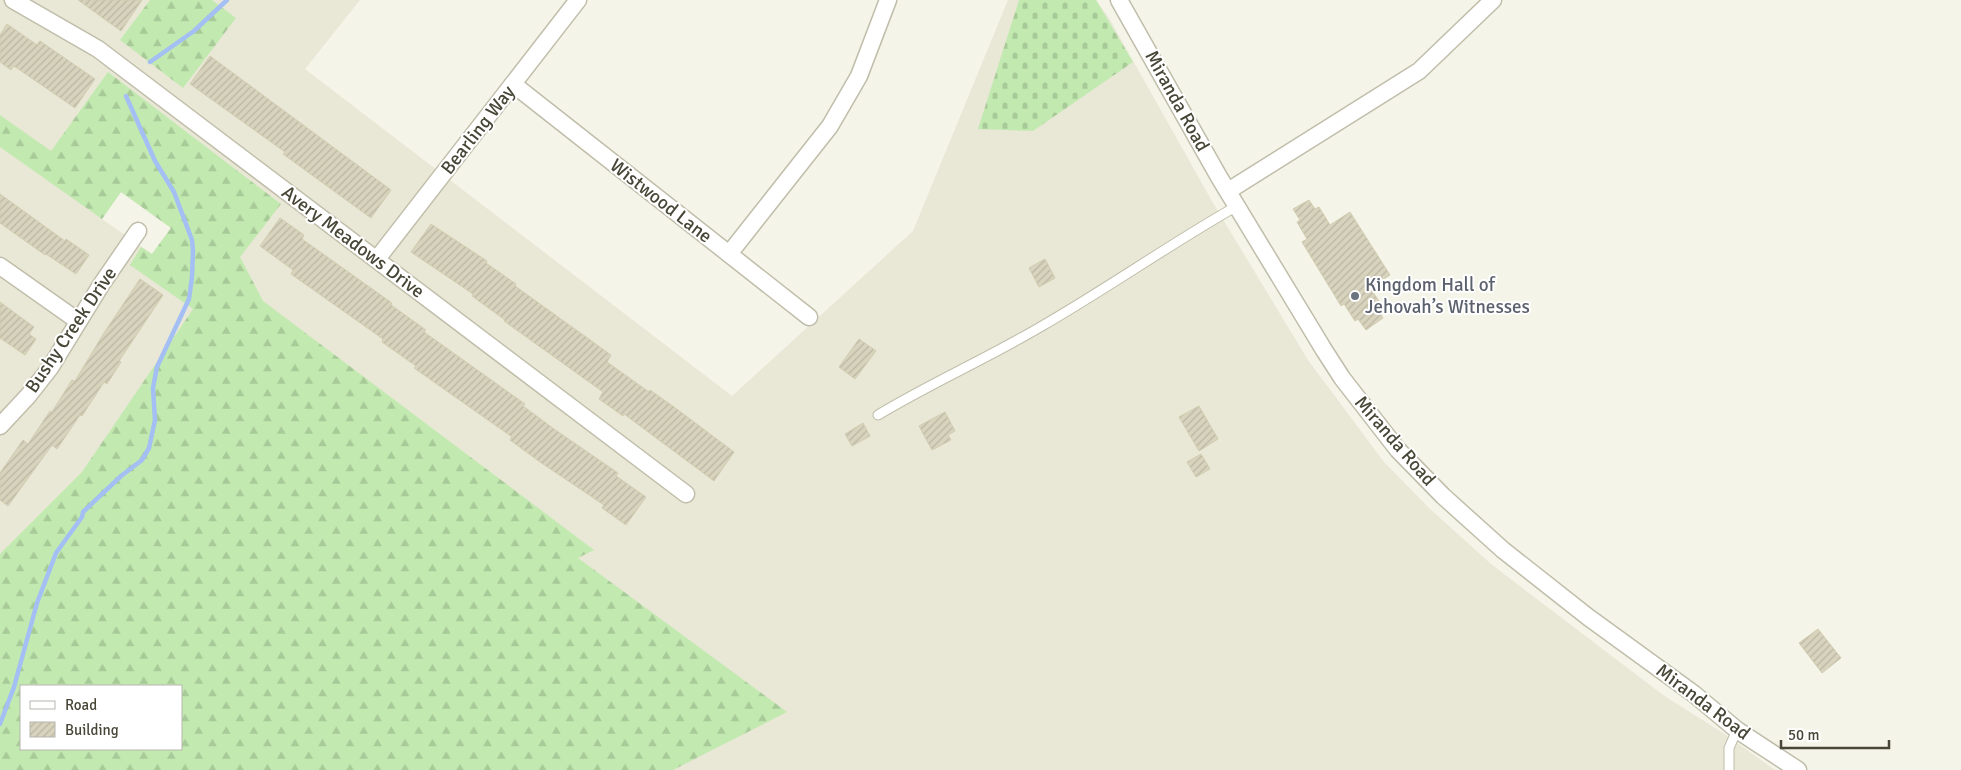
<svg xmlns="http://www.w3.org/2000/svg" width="1961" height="770" font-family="Signika,sans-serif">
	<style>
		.residential { fill: #e9e7d6; fill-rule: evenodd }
		.forest { fill: url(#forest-firs); fill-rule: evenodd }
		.cemetery { fill: url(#cemetery-stones) }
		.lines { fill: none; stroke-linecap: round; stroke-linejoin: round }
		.stream { stroke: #a3bff3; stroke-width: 4.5 }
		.building { fill: url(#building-hatch); stroke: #d2cdb0 }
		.service-casing { stroke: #c0beaa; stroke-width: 11 }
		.minor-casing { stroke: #c0beaa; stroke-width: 19 }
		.service { stroke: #fff; stroke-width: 9 }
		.minor { stroke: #fff; stroke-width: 16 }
		.worship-dot { fill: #6b7280; stroke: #fff; stroke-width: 2 }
		.labels { text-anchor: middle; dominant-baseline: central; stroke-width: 4; stroke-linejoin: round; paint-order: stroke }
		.street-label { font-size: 19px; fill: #484636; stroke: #fff }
		.worship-label { font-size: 19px; fill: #5b616d; stroke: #fff; text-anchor: start }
	</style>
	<defs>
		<pattern id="forest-firs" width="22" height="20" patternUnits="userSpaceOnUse" patternTransform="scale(1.25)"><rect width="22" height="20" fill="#c2eab0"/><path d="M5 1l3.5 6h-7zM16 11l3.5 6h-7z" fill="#a8ca98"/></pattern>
		<pattern id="cemetery-stones" width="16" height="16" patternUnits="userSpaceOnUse" patternTransform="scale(1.25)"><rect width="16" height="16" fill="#c2eab0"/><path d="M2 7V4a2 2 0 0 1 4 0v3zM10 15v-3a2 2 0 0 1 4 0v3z" fill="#a8ca98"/></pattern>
		<pattern id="building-hatch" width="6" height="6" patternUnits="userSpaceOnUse" patternTransform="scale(1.25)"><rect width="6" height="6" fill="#d7d3bd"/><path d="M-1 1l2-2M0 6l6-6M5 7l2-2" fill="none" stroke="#bab6a3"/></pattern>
	</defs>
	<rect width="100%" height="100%" fill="#f4f4e8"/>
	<path class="residential" d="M0,0h360l-55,69 427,327 181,-165 95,-231h88l13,18 104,185 95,157 76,102 45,46 62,56 172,131 63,40 49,35h-1775zM121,192l50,36 -19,26 -50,-35zM21,686h160v63h-160z"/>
	<g class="forest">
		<path d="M150,0h62l24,18 -53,70 -63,-48z"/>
		<path d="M108,72l173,132 -41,53 23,44 331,249 -16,8 209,154 -114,58h-673v-216l82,-82 111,-163 -63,-44 11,-18 11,7 19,-26 -50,-36 -19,27 -102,-72v-32l51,36zM181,686v63h-160v-63z"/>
	</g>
	<path class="cemetery" d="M1019,0h77l37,62 -100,69 -55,-2z"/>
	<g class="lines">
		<g class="stream">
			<path d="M150,62l44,-31 33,-31"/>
			<path d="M0,724l14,-37 23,-84 19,-50 26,-36 1,-5 38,-36 21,-16 7,-12 6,-28 -2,-32 4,-21 32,-68 3,-22 1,-26 -1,-11 -18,-48 -19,-31 -29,-65"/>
		</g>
	</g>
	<g class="building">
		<path d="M78,0h64l-21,31z"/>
		<path d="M7,24l30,21 3,-4 55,38 -20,29 -61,-42 -3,4 -11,-8v-27z"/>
		<path d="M210,56l181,134 -20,28 -88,-64 2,-2 -95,-68z"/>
		<path d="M0,194l65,47 1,-2 23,16 -13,19 -30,-20 -1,1 -45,-32z"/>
		<path d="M1309,200l6,9 4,-2 11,18 20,-13 40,63 -20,13 11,16 -5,3 7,11 -17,12 -8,-11 -3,2 -11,-17 -3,2 -39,-64 5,-3 -10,-17 3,-2 -7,-11z"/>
		<path d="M280,218l24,17 -2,4 90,64 -1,2 35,25 -2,2 101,72 -2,2 31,23 64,44 -2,3 30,21 -20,28 -24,-17 2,-3 -64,-43 -30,-22 2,-3 -98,-69 2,-2 -34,-24 1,-3 -92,-65 2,-4 -33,-24z"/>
		<path d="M431,224l56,37 -1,2 30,21 -1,2 96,69 -4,7 42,30 1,-2 24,17 60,45 -20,29 -90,-67 -1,2 -24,-17 4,-7 -99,-71 1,-1 -33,-24 1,-2 -62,-42z"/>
		<path d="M1045,259l10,19 -16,9 -10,-19z"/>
		<path d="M140,279l23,16 -44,66 2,1 -14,22 -3,-2 -22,34 -2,-1 -23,34 -5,-4 -44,61 -8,-6v-27l23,-33 5,4 22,-33 2,1 20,-32 3,1 29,-48z"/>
		<path d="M0,302l34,25 -5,7 7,5 -11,16 -25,-17z"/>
		<path d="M859,339l17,12 -21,28 -16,-12z"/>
		<path d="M1199,406l19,33 -19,12 -20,-34z"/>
		<path d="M945,412l10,19 -7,4 3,5 -19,10 -13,-24z"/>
		<path d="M863,423l7,13 -18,10 -7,-12z"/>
		<path d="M1201,454l9,15 -14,8 -9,-15z"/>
		<path d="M1818,629l23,29 -19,15 -23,-30z"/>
	</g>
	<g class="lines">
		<defs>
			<g id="service">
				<path d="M878,415c53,-32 110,-57 164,-89 66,-38 128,-82 195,-120"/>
				<path d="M1729,770v-22l8,-18"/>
			</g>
			<g id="minor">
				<path d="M13,0l85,49 588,445"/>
				<path d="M1119,0l100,177 105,173 18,28 56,72 45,46 60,54 85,67 106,77 43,36 61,40"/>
				<path d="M513,84l296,233"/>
				<path d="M1228,191l191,-120 74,-71"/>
				<path d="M729,254l101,-128 29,-50 29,-76"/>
				<path d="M377,259l201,-259"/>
				<path d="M0,266l78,55"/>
				<path d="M0,426l28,-30 22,-28 51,-83 37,-54"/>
			</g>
		</defs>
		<use href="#service" class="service-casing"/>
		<use href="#minor" class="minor-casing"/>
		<use href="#service" class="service"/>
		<use href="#minor" class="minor"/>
	</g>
	<circle class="worship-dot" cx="1355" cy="296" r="5"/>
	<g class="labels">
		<g class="street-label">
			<text transform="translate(1177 101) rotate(61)">Miranda Road</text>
			<text transform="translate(478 130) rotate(-52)">Bearling Way</text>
			<text transform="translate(661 201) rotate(38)">Wistwood Lane</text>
			<text transform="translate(353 242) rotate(37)">Avery Meadows Drive</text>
			<text transform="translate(71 330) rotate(-56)">Bushy Creek Drive</text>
			<text transform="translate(1395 441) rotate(49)">Miranda Road</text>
			<text transform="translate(1703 702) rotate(37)">Miranda Road</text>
		</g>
		<g class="worship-label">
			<text x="1365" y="285">Kingdom Hall of<tspan x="1365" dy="22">Jehovah’s Witnesses</tspan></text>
		</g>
	</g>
	<rect x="20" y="685" width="162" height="65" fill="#ffffff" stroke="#b6b5af"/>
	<rect x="30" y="701" width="25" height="8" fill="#ffffff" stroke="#b6b5af"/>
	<text x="65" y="710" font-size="15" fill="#484636">Road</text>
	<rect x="30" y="722" width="25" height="15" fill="url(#building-hatch)" stroke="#b6b5af"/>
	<text x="65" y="735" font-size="15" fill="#484636">Building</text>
	<path d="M1781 740v8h108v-8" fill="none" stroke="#484636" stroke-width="2.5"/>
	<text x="1788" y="740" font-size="15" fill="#484636" stroke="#ffffff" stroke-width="4" paint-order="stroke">50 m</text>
</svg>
